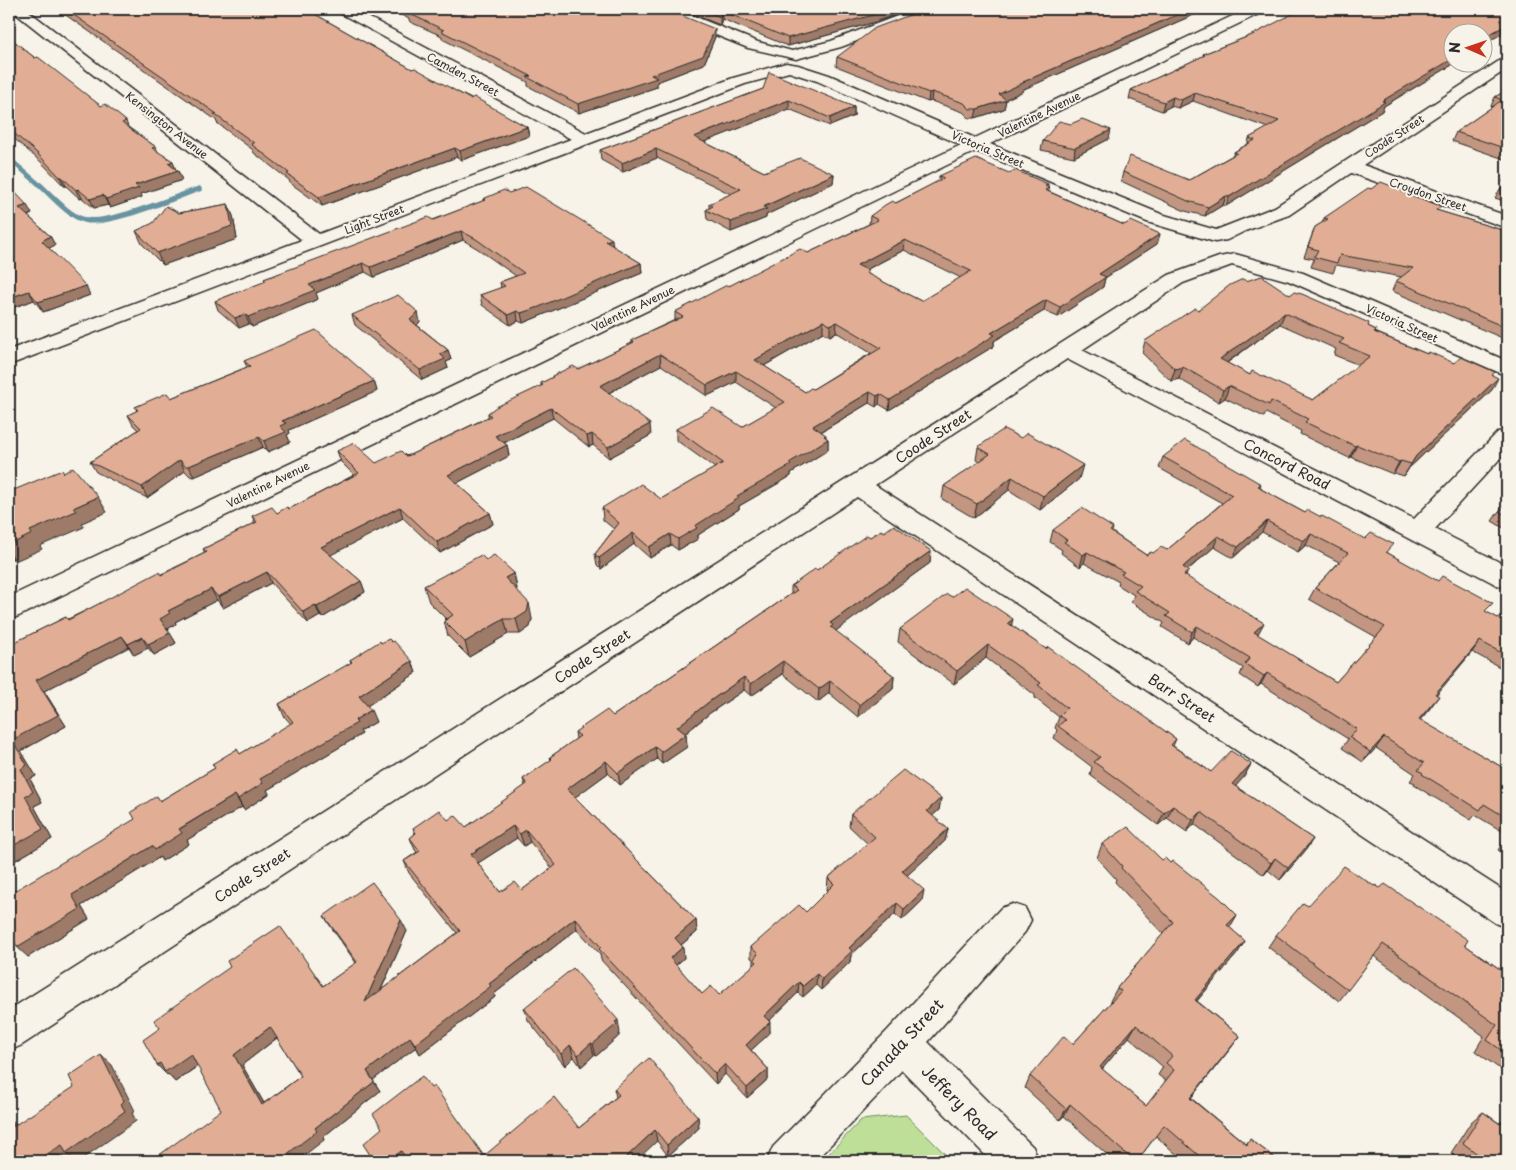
<svg xmlns="http://www.w3.org/2000/svg" width="1516" height="1170" font-family="'Playpen Sans',sans-serif">
	<style>
		.green { fill: #bddf98; stroke: #748562 }
		.lines { fill: none; stroke-linecap: round; stroke-linejoin: round }
		.stream-far1 { stroke: #6793a1; stroke-width: 4.5 }
		.stream { stroke: #6793a1; stroke-width: 5.5 }
		.minor-casing { stroke: #2b2b2b; stroke-width: 3 }
		.minor { fill: #f7f3e8; fill-rule: evenodd }
		.wall { fill: #c29680; stroke: #2b2b2b; fill-rule: evenodd }
		.shaded-wall { fill: #9e7a68; stroke: #2b2b2b }
		.building { fill: #e1ae95; stroke: #2b2b2b; fill-rule: evenodd }
		.labels { text-anchor: middle; dominant-baseline: central; stroke-width: 4; stroke-linejoin: round; paint-order: stroke }
		.far-street-label { font-size: 11px; fill: #2b2b2b; stroke: #f7f3e8 }
		.street-label { font-size: 14px; fill: #2b2b2b; stroke: #f7f3e8 }
		.near-street-label { font-size: 16px; fill: #2b2b2b; stroke: #f7f3e8 }
	</style>
	<rect width="100%" height="100%" fill="#f7f3e8"/>
	<filter id="ink" filterUnits="userSpaceOnUse"><feTurbulence type="fractalNoise" baseFrequency=".02" numOctaves="2"/><feDisplacementMap in="SourceGraphic" scale="10" xChannelSelector="R" yChannelSelector="G"/><feConvolveMatrix kernelMatrix="1 2 1 2 8 2 1 2 1" color-interpolation-filters="sRGB"/></filter>
	<g filter="url(#ink)">
		<path class="green" d="M906,1115l46,46h-130l39,-41z"/>
		<g class="lines">
			<path class="stream-far1" d="M12,161l29,25"/>
			<path class="stream" d="M40,185c11,10 30,32 45,35 22,6 90,-23 114,-31"/>
			<defs>
				<g id="minor">
					<path d="M10,9h16l293,225 252,-95 -233,-127 -2,-3h17l233,124 147,-55 53,-15 12,2 31,10 146,63 272,-129h18l-2,3 -273,132 171,70 55,16 59,-23 227,-148 5,-2v12l-144,96 144,51v12l-156,-55 -62,42 -44,16 -18,9 -12,2 -68,-20 -171,-71 -957,465 -10,3v-22l952,-452 -144,-64 -28,-9 -44,12 -736,281v-15l293,-110z"/>
					<path d="M657,9h19l82,33 34,9 39,-10 85,-32h19l-2,3 -92,35 -45,12 -48,-11 -89,-36z"/>
					<path d="M1235,254l68,19 204,88v15l-218,-95 -57,-16 -49,18 -101,67 332,169 84,-87 9,-2v21l-72,78 72,37v22l-10,-3 -430,-226 -192,126 632,408v35l-12,-5 -638,-426 -835,548 -13,6v-41l1160,-735 50,-18z"/>
					<path d="M1013,904l12,4 6,12 -6,12 -97,110 105,105 6,14h-48l-89,-91 -87,91h-48l6,-14 115,-117 113,-122z"/>
				</g>
			</defs>
			<use href="#minor" class="minor-casing"/>
			<use href="#minor" class="minor"/>
		</g>
		<g class="wall">
			<path d="M57,9h249l106,60 115,58 2,9 -67,24 -5,-3 -135,49 -32,-23 -1,-3 -35,-27 -1,-3 -36,-27 -1,-3z"/>
			<path d="M390,9h275l50,28 -11,27 -47,18v5l-78,26 -51,-27v-4l-86,-43v-3l-32,-14 -1,-3z"/>
			<path d="M680,9h231l-39,14 -84,23 -66,-27 -2,6z"/>
			<path d="M926,9h281l-183,80 -1,2 -18,9h1l-2,9 -29,9h-6l-6,-6 -32,-11 -3,1 -92,-36 1,-9z"/>
			<path d="M1454,32l-2,33 -68,41 -2,5 -156,95 -3,-1 -18,11 -20,-5 -64,-30 2,-9 66,8 44,-25 1,-3 14,-8 1,-6 19,-10 -75,-27 -15,7 -7,-2 -9,5 -33,-12 2,-9 72,-34v-2l49,-19z"/>
			<path d="M9,37l26,21 66,48 25,15 2,6 28,20 2,5 20,19 4,9 -41,14 1,3 -32,11 -2,-3 -14,3 -12,-10 -2,1 -14,-13h-2l-23,-24 -32,-28z"/>
			<path d="M763,89l91,18v9l-24,10 -41,-17 -85,33 60,30 70,2 -1,9 -67,32v3l-35,14 -24,-13 -1,-9 3,-2v-4l22,-10 -74,-36 -34,14 -22,-12 -1,-10z"/>
			<path d="M1507,90v70l-55,-19 4,-9 36,-25 -1,-1 4,-9z"/>
			<path d="M1071,124l38,15 -35,18 -33,-7 2,-9z"/>
			<path d="M1009,173l39,11v3l1,1 -1,3 76,34 36,9 -3,10 -52,34 -2,9 -45,30 -14,-6 -50,30v5l-105,64 -10,-6 -3,3 -7,-4 -48,29 7,7v11l-37,23v3l-52,30v3l-41,26v4l-20,11 -7,-5 -21,13 -16,-14 -33,25 -4,-4 -2,-11 19,-25 -11,-9 -1,-12 59,-9 54,-31 -39,-28v-11l66,-2 34,-19 -40,-26 -29,14 -46,-31 -52,28 42,42 -42,23 -16,-13 -4,2 -36,-29 -49,25 3,2 2,11 -52,27 33,30 3,11 -53,29 -37,-35 -73,37 31,26 4,11 -43,26 -2,-2 -12,7 -37,-40 -48,25 -6,-8 -42,22 1,2 -9,5 9,14 -22,12 -6,-7 -14,7 -5,-8 -85,44 22,35 -45,25 15,25 -6,3 12,23 -8,4 18,33 -43,25v-219l57,-28 2,2 137,-66 -2,-4 52,-26 -3,-7 25,-3 12,-4 65,-34 -13,-13 -4,-11 39,12 34,-8 78,-38v-4l53,-27v-3l11,-5v-2l26,-7 54,-26v-3l43,-20v-8l54,-26 79,-33 61,-29 1,-8 69,-35v-5zM904,250l57,28 -40,23 -52,-26 -3,-5zM823,332l7,4 6,-4 35,21 -58,36 -8,3 -41,-26z"/>
			<path d="M1507,173v10l-4,-1z"/>
			<path d="M1507,184v18l-12,-4 5,-9z"/>
			<path d="M9,186l23,28 -4,2 22,20 5,9 -6,3 41,47 -47,17 -9,-12 -25,9z"/>
			<path d="M1371,189l32,4 36,18 63,19 5,-4v114l-115,-49 4,-10 6,-4 -66,-12 -3,8 -22,-6 3,-8 -10,-2 11,-30 7,-4 2,-5z"/>
			<path d="M483,199l129,47 29,17 1,10 -102,43 -17,7 -5,-2 -8,4 -28,-20 -2,-10 21,-7 -1,-6 16,-6 -38,-27 -15,-9 -89,37 -9,-5 -49,21 2,6 -66,28 -3,-3 -10,4 -21,-18 -3,-9 50,-19 -1,-3 169,-59 50,-19z"/>
			<path d="M228,204l5,12 4,23 -74,26 -21,-21 -6,-13 43,-18z"/>
			<path d="M1246,281l44,14 78,31 8,4 -1,2 52,22 66,22 -1,14 -83,78 -5,8 -10,-3 -1,1 -42,-17 -2,1 -49,-24 1,-3 -35,-18 -2,4 -39,-19 -6,4 -40,-23 -8,2 -29,-28 3,-12zM1280,324l56,25 -2,6 25,10 -46,35 -63,-25 -23,-12z"/>
			<path d="M352,315l68,7 -3,3 31,25 3,10 -5,2 2,6 -26,12 -67,-55z"/>
			<path d="M244,361l130,20 3,10 -88,39 1,3 -3,2 3,7 -22,10 -5,-5 -69,30 -4,-1 -5,-5 -38,27 -51,-26 -6,-10 48,-32 -5,-5 -5,-10 9,-4 -2,-4 36,-9 76,-31z"/>
			<path d="M978,447l101,32 -39,31 -31,-20 -35,28 -32,-19 2,-13 35,-24 -3,-2z"/>
			<path d="M1163,457l98,27 -1,3 1,2 44,24 83,40 98,59 21,11v48l-35,-19 -36,42 -5,13 -11,13 87,50v64l-32,-19 -4,5 -57,-35 1,-2 -5,-2 5,-7 -39,-26 -13,14 -21,-14 6,-9 -87,-55 -3,3 -18,-12 3,-7 -50,-31 -5,6 -26,-16 2,-4 -33,-21 3,-7 -16,-10 1,-3 -35,-19 -4,4 -19,-14 1,-3 -12,-8 3,-12 60,-2 -1,4 34,23 21,-5 55,-47 -63,-35zM1262,532l36,20 8,-7 33,17 -24,26 -6,11 67,38 -40,45 -78,-47 -72,-58 2,-7 26,-23 19,11z"/>
			<path d="M1507,505v25l-15,-9 7,-10z"/>
			<path d="M884,532l47,19 -1,12 -95,68 59,45 -1,13 -35,28 -29,-24 -11,9 -35,-28 -32,22 -7,-6 -34,23 -25,21h1l1,13 -25,17 -5,-5 -37,26 -12,-12 -33,24 121,123 1,12 -16,13 3,13 -8,7 26,29 17,1 35,-30v-5l-3,-2v-11l55,-35 22,-22h-1l1,-12 40,-34 -19,-18 2,-12 90,-16 -2,12 -7,6 16,13 -3,12 -38,34 15,26 -20,19 -7,-6 -44,41 -1,7 -29,28 -5,-5 -13,12 -5,-4 -29,28 1,12 -19,17 17,19v10l-21,19 -22,-24 -9,10 -115,-124 -1,-6 -23,-25 -83,65 1,3 -75,57 -4,-7 -43,33 7,11 -57,46 1,3 -126,-74 -23,16 -7,-8 -1,1 -10,-10 133,-125 33,46 33,-23 -25,-36 -7,-11 83,15 -26,59 76,-57 -48,-60 -5,-12 13,-9 -2,-2 -5,-12 5,-4 -2,-6 35,-8 18,7 59,-41 -2,-7 28,-19 -1,-3 26,-18 -1,-7 38,-16 178,-122v-8l79,-49zM517,838l7,8 6,-4 22,26 -30,22 -22,2 -22,-29zM277,1038l24,38 -37,27 -22,-38z"/>
			<path d="M486,560l28,13 3,16h-1l16,30 -2,8 -10,7h-12l-39,23 -21,-21 -4,-15 2,-2 -17,-17 -5,-16z"/>
			<path d="M1011,625l165,114 -3,7 38,26 40,-8 -7,13 -9,9 78,53 -8,12 -25,29 -12,-10 -4,5 -70,-51 -7,8 -20,-14 -9,7 -68,-50 2,-8 -38,-29 3,-8 -2,-2 4,-11 -24,-19v-3l-49,-37 -32,26 -56,-42 2,-13z"/>
			<path d="M381,643l31,18 4,12 -49,33 9,16 -16,9 2,3 -95,56 2,4 -25,16 -2,-3 -55,33 2,4 -27,17 -2,-4 -79,49 8,13 -61,38 107,-138 25,-18 55,-33 -3,-4 28,-10 51,-30 -7,-8 -5,-12 72,-41 -1,-3z"/>
			<path d="M1507,837v19l-9,-6z"/>
			<path d="M1102,844l68,19 67,52 -8,12 16,14 -8,13 -40,47 43,35 -49,62 55,46 4,-5 29,22h-95l-28,-25 -19,25h-23l-50,-45 -4,4 -35,-32 5,-12 43,-32 38,-42 -1,-1 7,-13 46,-54 -48,-52 1,-3 -19,-21zM1129,1037l34,30 -5,8 8,6 -20,25 -44,-37z"/>
			<path d="M1308,906l157,39 42,29v100l-32,-23 9,-15 -110,-80 -35,45 -71,-54 8,-12z"/>
			<path d="M524,1008l96,25 -1,1v2l-23,20 -2,-1 -13,12 -7,-10 -9,9 -37,-46z"/>
			<path d="M614,1089l84,28 1,11 -31,28 -11,-15 -173,15 95,-28 37,-31z"/>
			<path d="M1483,1112l16,11 4,-2 4,40h-45l-11,-8 20,-31z"/>
		</g>
		<g class="shaded-wall">
			<path d="M891,9h20l-39,14 -84,23v-8z"/>
			<path d="M1190,9h17l-183,80 -1,2 -25,12 1,-9 24,-12z"/>
			<path d="M722,11v8l-2,6v-8z"/>
			<path d="M1507,25v6l-23,13v-7z"/>
			<path d="M715,29v8l-11,27 -47,18v5l-78,26 -1,-9 73,-29z"/>
			<path d="M1454,53v9l-2,3 -68,41 -2,5 -156,95 3,-9 153,-96z"/>
			<path d="M932,92l-1,9 -3,1 1,-9z"/>
			<path d="M1195,93l-2,8 -15,7 3,-8z"/>
			<path d="M1173,97l-2,9 -9,5 2,-9z"/>
			<path d="M789,100v9l-95,37v-9z"/>
			<path d="M1006,100l-2,9 -29,9 2,-9z"/>
			<path d="M854,107v9l-24,10v-8z"/>
			<path d="M527,127l2,9 -67,24 -2,-9z"/>
			<path d="M1111,130l-2,9 -35,18 1,-9z"/>
			<path d="M455,148l2,9 -135,49 -3,-9z"/>
			<path d="M656,149l1,9 -34,14 -1,-9z"/>
			<path d="M173,161l3,9 -8,-7z"/>
			<path d="M178,171l4,9 -41,14 1,3 -32,11 -4,-9 29,-14z"/>
			<path d="M834,174l-1,9 -67,32v3l-35,14v-10z"/>
			<path d="M60,177h2l4,9h-2z"/>
			<path d="M78,189l4,9 -2,1 -4,-9z"/>
			<path d="M103,195l5,10 -14,3 -4,-9z"/>
			<path d="M1226,196l-3,9 -18,11 3,-9z"/>
			<path d="M228,204l5,12 4,23 -74,26 -6,-12z"/>
			<path d="M27,205l5,9 -8,3 -5,-9z"/>
			<path d="M461,231l2,9 -89,37 -3,-10z"/>
			<path d="M1160,234l-3,10 -52,34 -2,9 -45,30 2,-10 39,-33z"/>
			<path d="M50,236l5,9 -9,5 -4,-9z"/>
			<path d="M612,239l1,9 -8,-7z"/>
			<path d="M905,240l-1,10 -48,25 1,-10z"/>
			<path d="M363,263l2,9 -49,21 2,6 -66,28 -4,-10 61,-32z"/>
			<path d="M641,263l1,10 -102,43 -17,7 -2,-10z"/>
			<path d="M86,286l4,9 -47,17 -5,-10z"/>
			<path d="M29,291l5,9 -25,9v-11z"/>
			<path d="M1046,300l-2,11 -50,30v5l-105,64 1,-10 101,-67z"/>
			<path d="M517,311l1,10 -8,4 -2,-10z"/>
			<path d="M418,312l2,10 -7,7 -3,-9z"/>
			<path d="M1285,313l-5,11 -65,47 5,-12z"/>
			<path d="M245,314l4,10 -10,4 -4,-10z"/>
			<path d="M823,321v11l-68,39v-11z"/>
			<path d="M837,322l-1,10 -6,4v-11z"/>
			<path d="M448,350l3,10 -5,2 2,6 -26,12 -2,-10 20,-16z"/>
			<path d="M660,354l1,11 -60,32 -1,-11z"/>
			<path d="M1183,367l-4,12 -8,2 4,-12z"/>
			<path d="M736,371v11l-29,14v-11z"/>
			<path d="M1498,378l-6,12 -83,78 -5,8 12,-20z"/>
			<path d="M374,381l3,10 -88,39 1,3 -3,2 3,7 -22,10 -4,-11 16,-15 2,-5z"/>
			<path d="M1229,386l-4,12 -6,4 4,-12z"/>
			<path d="M870,392l-1,11 -57,34 1,-11z"/>
			<path d="M880,394l-1,10 -3,3 1,-11z"/>
			<path d="M551,408l2,10 -56,28 -2,-10z"/>
			<path d="M650,424l1,11 -42,23 -1,-11z"/>
			<path d="M592,434l1,11 -4,2 -2,-11z"/>
			<path d="M826,435v5l2,-1v11l-37,23v3l-52,30v3l-41,26v4l-20,11v-11l17,-13 42,-30 52,-33z"/>
			<path d="M259,437l4,10 -69,30 -5,-11z"/>
			<path d="M507,445l2,11 -58,30 -3,-11z"/>
			<path d="M1357,445l-6,12 -2,1 6,-12z"/>
			<path d="M180,460l5,11 -38,27 -5,-11z"/>
			<path d="M1401,461l-7,12 -1,1 6,-12z"/>
			<path d="M1083,465l-4,14 -39,31 3,-14z"/>
			<path d="M1012,477l-3,13 -35,28 3,-14z"/>
			<path d="M98,497l9,15 -25,11 2,4 -44,19 2,3 -27,12 -6,-10v-6l21,-14 43,-23z"/>
			<path d="M400,507l3,11 -78,40 -4,-11z"/>
			<path d="M490,513l3,11 -53,29 -3,-11z"/>
			<path d="M1267,521l-5,11 -29,26 5,-11z"/>
			<path d="M633,533l1,11 -33,25 -2,-11z"/>
			<path d="M670,534l1,11 -21,13 -1,-11z"/>
			<path d="M1311,534l-5,11 -8,7 5,-11z"/>
			<path d="M1218,536l-4,11 -36,31 5,-11z"/>
			<path d="M931,551l-1,12 -97,70 -3,-10z"/>
			<path d="M9,552l4,7 -4,2z"/>
			<path d="M1087,552l-3,11 -4,4 3,-12z"/>
			<path d="M267,572l4,11 -48,25 -5,-11z"/>
			<path d="M514,573l3,16 -8,4 -4,-15z"/>
			<path d="M361,581l4,11 -43,26 -5,-11z"/>
			<path d="M211,589l6,11 -42,22 1,2 -10,6 -6,-11 8,-8z"/>
			<path d="M529,603l3,16 -2,8 -10,7 -4,-15z"/>
			<path d="M315,605l5,11 -12,7 -5,-11z"/>
			<path d="M504,619l4,15 -39,23 -4,-15z"/>
			<path d="M1013,619l-3,13 -2,-9z"/>
			<path d="M1264,623l-6,11 -9,9 5,-11z"/>
			<path d="M1197,626l-4,11 -5,6 4,-11z"/>
			<path d="M170,633l6,10 -22,12 -6,-11z"/>
			<path d="M122,636l7,11 -85,44 22,35 -45,25 15,25 -6,3 12,23 -8,4 18,33 -43,25v-16l16,-52 -4,-27 -9,-29 24,-60z"/>
			<path d="M142,637l6,11 -14,7 -6,-11z"/>
			<path d="M1480,641l-8,11 -44,53 7,-11z"/>
			<path d="M988,645l-2,13 -32,26 3,-13z"/>
			<path d="M412,661l4,12 -52,35 -5,-12z"/>
			<path d="M783,661v13l-32,22v-12z"/>
			<path d="M1267,673l-6,11 -3,3 6,-11z"/>
			<path d="M894,676l-1,13 -35,28 1,-12z"/>
			<path d="M744,677v13l-34,23 -32,26 -1,-12 33,-26z"/>
			<path d="M830,681l-1,12 -11,9 1,-13z"/>
			<path d="M1439,696l-8,11 -19,23 7,-11z"/>
			<path d="M371,710l5,12 -16,9 2,3 -95,56 2,4 -25,16 -6,-11 22,-20z"/>
			<path d="M686,734l1,13 -25,17 -1,-12z"/>
			<path d="M1384,737l-8,11 -13,14 7,-10z"/>
			<path d="M655,747l2,12 -37,26 -2,-12z"/>
			<path d="M606,761l2,12 -38,28 -3,-12z"/>
			<path d="M1251,764l-7,13 -18,20 6,-13z"/>
			<path d="M235,795l7,12 -55,33 2,4 -27,17 -2,-4 -79,49 8,13 -61,38 -11,-10 55,-52z"/>
			<path d="M941,798l-2,12 -15,13 3,-12z"/>
			<path d="M1173,806l-6,12 -9,7 6,-12z"/>
			<path d="M1201,812l-7,12 -7,8 6,-12z"/>
			<path d="M513,826l4,12 -42,27 -4,-11z"/>
			<path d="M948,829l-3,12 -45,41 2,-11z"/>
			<path d="M526,830l4,12 -6,4 -4,-12z"/>
			<path d="M1313,839l-8,12 -25,29 8,-12z"/>
			<path d="M1275,858l-7,12 -4,5 7,-12z"/>
			<path d="M924,890l-2,11 -20,19 2,-11z"/>
			<path d="M897,903l-2,11 -44,41 -1,7 -29,28 1,-11 27,-31z"/>
			<path d="M1237,915l-8,14 -2,-4z"/>
			<path d="M575,918l2,11 -83,65 1,3 -75,57 -5,-10 74,-60z"/>
			<path d="M401,920l6,11 -36,81 -6,-10z"/>
			<path d="M696,920l1,12 -21,17 -1,-11z"/>
			<path d="M1245,941l-8,13 -50,58 8,-12z"/>
			<path d="M683,947l1,11 -13,11 -1,-11z"/>
			<path d="M817,974l-1,11 -13,12v-11z"/>
			<path d="M799,982l-1,11 -34,33v-10z"/>
			<path d="M618,1020l2,13 -1,1v2l-23,20 -3,-12z"/>
			<path d="M770,1022v11l-24,22v-10z"/>
			<path d="M1136,1025l-7,12 -35,42 6,-12z"/>
			<path d="M270,1027l8,10 -36,28 28,49 -8,-9 -28,-50z"/>
			<path d="M1240,1036l-9,12 -49,61 8,-11z"/>
			<path d="M410,1037l6,10 -43,33 -6,-9z"/>
			<path d="M591,1043l3,12 -13,12 -3,-12z"/>
			<path d="M570,1045l4,12 -9,9 -4,-12z"/>
			<path d="M191,1054l9,10 -25,18 -7,-8 -1,1 -10,-10 3,-2z"/>
			<path d="M101,1055l11,10 23,46 -3,2 4,8 -57,40h-2l-7,-5 -7,5h-27l85,-57z"/>
			<path d="M725,1064v10l-9,10 -1,-10z"/>
			<path d="M768,1069v10l-21,19v-10z"/>
			<path d="M374,1082l6,9 -57,46 1,3 -27,21h-7l-4,-6 29,-27z"/>
			<path d="M1070,1104l-6,12 -4,4 6,-11z"/>
			<path d="M698,1117l1,11 -31,28 -1,-11z"/>
			<path d="M10,1119l12,9 -10,-1z"/>
			<path d="M655,1130l2,11 -21,20h-14z"/>
			<path d="M401,1151l7,10h-19z"/>
		</g>
		<g class="building">
			<path d="M65,9h241l106,60 3,-1 55,31 4,-2 53,30 -67,24 -5,-3 -136,49 -32,-23 2,-1 -38,-29 3,-1 -40,-29h3z"/>
			<path d="M404,9h261l50,20 -12,27 -52,19 6,3 -79,26 -51,-27 4,-1 -90,-45 3,-1 -36,-17 4,-1z"/>
			<path d="M700,9h191l-18,6 -85,23 -66,-27 -2,6z"/>
			<path d="M926,9h264l-167,73h2l-26,12 7,6 -29,9h-7l-6,-6 -32,-11 -3,1 -92,-36 38,-29z"/>
			<path d="M1302,9h205v16l-23,12v-5h-30v21l-4,2 4,1v2l-72,43 3,1 -156,95 -3,-1 -18,11 -20,-6 -65,-29 7,-16 59,24 48,-27 -3,-1 21,-12 -6,-2 30,-17 -84,-28 -14,7 -8,-3 -9,5 -33,-12 74,-35 -2,-1 49,-19z"/>
			<path d="M9,37l26,21 3,-1 63,49 4,-2 21,17 -4,2 34,24 -4,1 21,13 -5,2 10,8 -43,14 4,3 -33,11 -3,-4 -13,4 -12,-10 -2,1 -14,-13h-2l-23,-24 -28,-24z"/>
			<path d="M769,72l85,35 -24,11 -41,-18 -95,37 70,35 36,-14 34,16 -71,33 4,2 -36,13 -25,-12 7,-4 -4,-2 32,-15 -85,-40 -34,14 -22,-13 163,-61z"/>
			<path d="M1507,90v59l-51,-17 46,-32 -7,-3z"/>
			<path d="M1082,119l29,11 -36,18 -32,-7 16,-20 12,3z"/>
			<path d="M976,159l33,14 6,-3 33,14 -3,2 4,2 -4,2 79,35 7,-4 29,13 -61,40 7,3 -46,30 -14,-7 -55,33 4,2 -105,65 -10,-6 -3,2 -7,-4 -57,34 13,9 -2,1 4,3 -39,24 2,2 -54,31 2,2 -44,28 2,2 -19,11 -8,-5 -21,13 -16,-14 -34,25 -4,-4 24,-31 -17,-15 39,-24 20,15 62,-36 -47,-34 37,-21 29,19 43,-25 -49,-31 -29,14 -47,-31 -60,32 50,38 -42,23 -16,-13 -5,2 -36,-28 -56,28 12,9 -59,30 42,38 -53,29 -37,-35 -79,40 40,34 -44,26 -2,-2 -12,7 -36,-40 -49,25 -7,-8 -43,22 2,2 -10,6 10,14 -22,11 -6,-7 -14,7 -6,-8 -86,44 22,35 -46,25 15,25 -6,4 12,23 -8,4 18,33 -34,19v-203l57,-28 2,3 91,-48 2,3 46,-23 -4,-3 54,-27 -5,-6 20,-9 5,6 10,-6 2,2 70,-36 -22,-22 17,-8 22,20 25,-12 5,5 4,-1 81,-39 -3,-3 8,-6 47,-22 -2,-2 12,-6 -1,-1 21,-10 5,3 56,-27 -2,-2 51,-23 -8,-5 52,-27 2,1 71,-37 8,4 70,-33 -8,-4 15,-11 7,-4 4,2 48,-25 -5,-2zM905,240l66,31 -50,30 -55,-28 3,-2 -12,-6zM823,321l7,4 7,-3 44,26 -68,41 -2,-1 -6,4 -50,-32z"/>
			<path d="M1381,182l23,9 -2,1 39,14 -5,4 66,20 5,-4v102l-111,-47 17,-13 -73,-13 -3,8 -23,-6 4,-7 -10,-3 7,-20 13,-8 -4,-1 44,-30 3,1z"/>
			<path d="M1507,184v7l-7,-2z"/>
			<path d="M9,186l18,19 -8,3 31,28 -8,5 44,45 -48,16 -9,-11 -20,7z"/>
			<path d="M526,187l86,52 -7,2 36,22 -102,44 -18,6 -4,-2 -9,4 -28,-20 25,-9 -5,-4 24,-9 -48,-34 -15,-8 -90,36 -8,-4 -54,22 6,5 -67,27 -3,-3 -10,4 -20,-17 51,-20 -2,-2 164,-62 5,3 52,-20 -2,-1 21,-9 5,3z"/>
			<path d="M228,204l4,22 -75,27 -21,-22 17,-8 13,-17 13,7z"/>
			<path d="M1262,276l28,19 4,-3 8,2 67,29 -1,3 8,4 -2,2 53,22 2,-2 25,11 7,-6 34,15 -3,3 6,3 -82,78 -5,8 -10,-3 -2,1 -42,-17 -2,1 -50,-24 3,-3 -37,-18 -2,4 -40,-19 -6,4 -40,-23 -8,2 -30,-28 50,-33 3,2 32,-25 13,-6 3,2zM1285,313l59,26 -5,4 31,13 -57,44 -61,-29 -2,4 -30,-16z"/>
			<path d="M398,295l20,17 -8,8 38,30 -8,4 5,5 -25,11 -68,-55z"/>
			<path d="M316,330l58,51 -92,40 4,2 -6,3 6,6 -22,9 -5,-4 -70,29h-4l-5,-6 -38,27 -52,-25 51,-34 -13,-13 10,-5 -3,-3 32,-14 4,5 79,-32 -6,-5z"/>
			<path d="M1004,429l17,9 6,-5 56,32 -40,31 -31,-19 -35,27 -33,-18 46,-32 -12,-7z"/>
			<path d="M1185,440l76,44 -3,2 4,2 -1,1 44,24 3,-3 13,7 1,-1 43,23 6,-6 22,11 -7,8 52,29 4,-5 51,27 -8,8 22,12v33l-27,-15 -45,53 4,2 -20,23 88,51v48l-23,-14 -4,6 -58,-36 1,-1 -5,-3 6,-7 -40,-26 -14,15 -21,-15 8,-8 -90,-56 -3,3 -19,-12 5,-6 -53,-32 -5,6 -26,-16 4,-3 -35,-22 6,-5 -20,-12 3,-2 -37,-20 -4,3 -19,-13 3,-2 -14,-10 29,-22 31,20 -3,3 36,24 5,-3 2,1 8,-6 6,3 65,-55 -69,-38zM1267,521l36,20 8,-7 37,19 -33,35 70,39 -49,55 -82,-50 10,-9 -80,-48 5,-4 -6,-4 35,-31 20,11z"/>
			<path d="M73,467l25,30 -25,11 3,3 -46,20 2,3 -23,11v-53l53,-22 2,3z"/>
			<path d="M1507,505v11l-8,-5z"/>
			<path d="M894,525l37,26 -101,72 3,2 -2,2 63,49 -35,29 -29,-24 -11,8 -36,-28 -32,23 -7,-7 -34,24 -33,26 9,7 -25,18 -6,-5 -37,26 -12,-12 -39,28 129,131 -21,18 8,9 -13,11 32,36 9,-8 8,9 38,-33 -3,-3 4,-5 -7,-7 48,-42 7,7 28,-28 -6,-6 47,-41 -24,-23 52,-44 38,28 -14,13 21,18 -46,42 22,19 -20,19 -7,-6 -48,45 3,3 -30,28 -5,-5 -14,12 -4,-4 -35,34 6,6 -24,23 22,24 -21,19 -22,-24 -10,10 -116,-125 2,-2 -26,-29 -86,66 2,2 -76,58 -5,-7 -43,34 7,11 -59,46 2,3 -31,24 4,6h-139l70,-51 -30,-56 -26,18 -5,-9 -3,2 -14,-25 17,-12 -6,-8 76,-53 -3,-6 53,-35 10,14 1,-1 32,47 34,-24 -33,-46 48,-34 29,38 -36,82 95,-71 -56,-70 16,-10 -10,-13 6,-5 -3,-5 26,-18 9,10 7,-5 11,12 61,-43 -4,-5 29,-20 -2,-2 30,-21 -5,-4 32,-22 6,6 184,-126 -6,-4 24,-17 2,1 50,-35 3,2 11,-7 3,2zM513,826l7,8 6,-4 30,35 -34,25 -7,-8 -15,10 -29,-38zM270,1027l31,49 -39,29 -28,-50z"/>
			<path d="M481,555l5,5 8,-5 20,18 -9,5 24,25 -2,9 -11,7h-12l-39,23 -21,-21 9,-6 -29,-29z"/>
			<path d="M965,587l48,32 -5,4 38,26 2,-2 128,92 -5,6 40,27 20,-21 20,13 -19,20 81,55 -25,29 -13,-10 -4,5 -70,-51 -8,8 -20,-14 -9,7 -70,-51 6,-5 -42,-31 7,-6 -6,-4 8,-8 -29,-23 3,-2 -53,-38 -31,26 -57,-42 47,-35 5,3z"/>
			<path d="M389,639l3,3 2,-1 18,20 -53,35 12,14 -16,10 2,3 -97,56 3,4 -25,16 -3,-4 -56,34 3,4 -27,17 -3,-4 -80,49 8,14 -63,38 -8,-18v-35l126,-75 -4,-7 26,-16 3,5 55,-33 -3,-4 25,-15 3,5 53,-32 -14,-18 73,-42 -2,-2 30,-19 1,2z"/>
			<path d="M1128,827l34,33 3,-2 5,5 3,-2 47,37 17,17 -10,10 18,16 -50,59 45,36 -50,62 57,47 3,-6 29,22h-74l-41,-36 -27,36h-3l-64,-57 -4,5 -36,-33 34,-40 9,8 48,-53 -4,-3 56,-66 -52,-54 1,-2 -20,-22zM1136,1025l36,31 -6,7 8,7 -28,36 -46,-39z"/>
			<path d="M1344,866l30,20 1,-1 5,3 5,-4 83,56 -3,5 42,29v80l-20,-14 10,-15 -114,-81 -35,46 -72,-55 27,-32 5,3z"/>
			<path d="M573,968l45,52 -3,2 2,2 -24,20 -2,-1 -13,12 -8,-10 -9,9 -37,-46z"/>
			<path d="M101,1055l23,46 -3,3 4,7 -59,42 -4,-8 -26,16h-27v-42h1l2,8 62,-40 -5,-11z"/>
			<path d="M649,1058l49,59 -31,28 -12,-15 -33,31h-214l-7,-10 -12,10h-15l-11,-17 19,-16 -9,-14 49,-38 9,12 3,-2 50,70 70,-59 25,31 40,-33 -5,-6z"/>
			<path d="M1483,1112l17,12 3,-3 4,3v37h-30l3,-5 -17,-13z"/>
		</g>
	</g>
	<g class="labels">
		<g class="far-street-label">
			<text transform="translate(463 74) rotate(28)">Camden Street</text>
			<text transform="translate(1039 114) rotate(-26)">Valentine Avenue</text>
			<text transform="translate(167 125) rotate(38)">Kensington Avenue</text>
			<text transform="translate(1394 136) rotate(-33)">Coode Street</text>
			<text transform="translate(988 149) rotate(23)">Victoria Street</text>
			<text transform="translate(1428 194) rotate(19)">Croydon Street</text>
			<text transform="translate(374 219) rotate(-21)">Light Street</text>
			<text transform="translate(633 308) rotate(-26)">Valentine Avenue</text>
			<text transform="translate(1402 323) rotate(24)">Victoria Street</text>
			<text transform="translate(268 484) rotate(-26)">Valentine Avenue</text>
		</g>
		<g class="street-label">
			<text transform="translate(933 436) rotate(-33)">Coode Street</text>
			<text transform="translate(1287 464) rotate(27)">Concord Road</text>
			<text transform="translate(592 656) rotate(-33)">Coode Street</text>
			<text transform="translate(1182 698) rotate(33)">Barr Street</text>
			<text transform="translate(252 875) rotate(-33)">Coode Street</text>
		</g>
		<g class="near-street-label">
			<text transform="translate(901 1042) rotate(-47)">Canada Street</text>
			<text transform="translate(960 1102) rotate(45)">Jeffery Road</text>
		</g>
	</g>
	<rect width="1516" height="1170" fill="none" stroke="#f7f3e8" stroke-width="30"/>
	<rect x="15" y="15" width="1486" height="1140" fill="none" stroke="#2b2b2b" stroke-width="2" filter="url(#ink)"/>
	<g transform="translate(1468 48) rotate(272)"><circle r="24" fill="#f7f3e8" stroke="#a5a39c"/>
	<path d="M0-4L9 19L0 12L-9 19Z" fill="#c8321e"/>
	<text y="-8" font-size="14" font-weight="bold" text-anchor="middle" fill="#2b2b2b">N</text>
	</g>
</svg>
